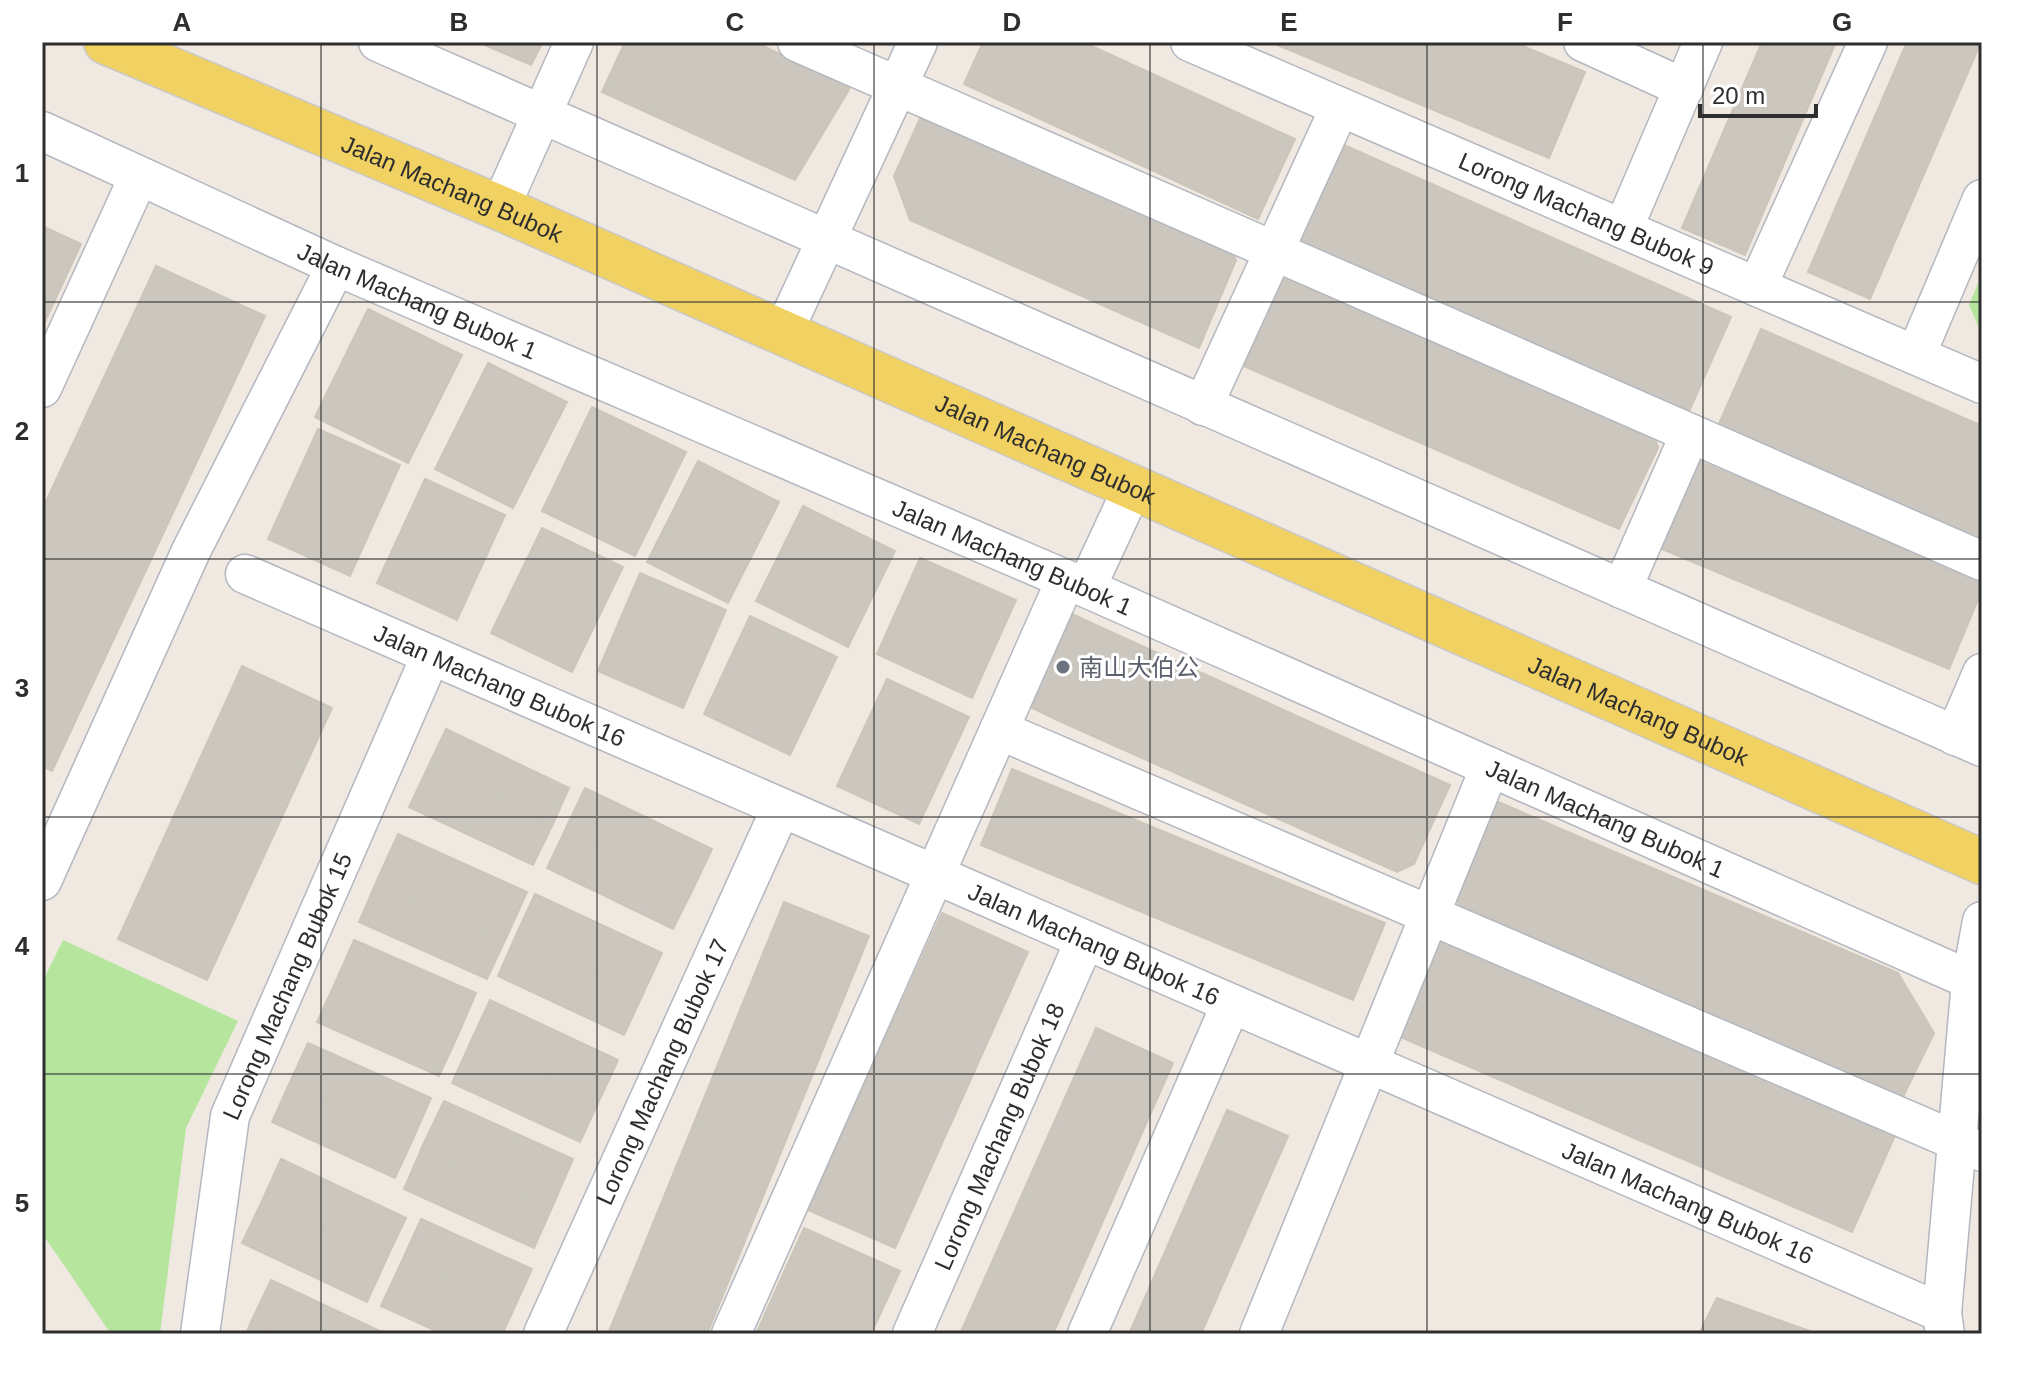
<svg xmlns="http://www.w3.org/2000/svg" width="2024" height="1376" font-family="Arial,'Noto Sans SC',sans-serif">
	<style>
		.green { fill: #b6e59e }
		.building { fill: #cbc7bf; stroke: #cbc5ba; stroke-width: 2 }
		.lines { fill: none; stroke-linecap: round; stroke-linejoin: round }
		.minor-casing { stroke: #b4b7c1; stroke-width: 41 }
		.major-casing { stroke: #c9c9c9; stroke-width: 47 }
		.minor { stroke: #fff; stroke-width: 38 }
		.major { stroke: #f2d163; stroke-width: 44 }
		.grid { fill: none; stroke: #2e2e2e; stroke-width: 2; stroke-opacity: 0.55 }
		.worship-dot { fill: #6b7280; stroke: #fff; stroke-width: 3 }
		.labels { text-anchor: middle; dominant-baseline: central; stroke-width: 6; stroke-linejoin: round; paint-order: stroke }
		.street-label { font-size: 24px; fill: #2e2e2e; stroke: #fff }
		.worship-label { font-size: 24px; fill: #5b616d; stroke: #fff; text-anchor: start }
		.neatline { fill: none; stroke: #2e2e2e; stroke-width: 3 }
		.grid-label { font-size: 26px; text-anchor: middle; font-weight: bold; fill: #2e2e2e }
	</style>
	<rect width="100%" height="100%" fill="#efe9e1"/>
	<g class="green">
		<path d="M1982,274v61l-13,-30z"/>
		<path d="M63,940l175,81 -52,107 -26,206h-49l-69,-101v-250z"/>
	</g>
	<g class="building">
		<path d="M478,42h65l-12,23z"/>
		<path d="M625,42h130l95,46 -55,92 -193,-88z"/>
		<path d="M983,42h100l212,97 -37,80 -294,-135z"/>
		<path d="M1270,42h243l72,30 -36,86z"/>
		<path d="M1762,42h74l-91,213 -63,-27z"/>
		<path d="M1907,42h74l-111,257 -62,-27z"/>
		<path d="M922,114l307,133 7,13 -37,88 -289,-128 -16,-44z"/>
		<path d="M1344,145l387,172 -44,99 -388,-173z"/>
		<path d="M42,226l39,18 -39,84z"/>
		<path d="M156,266l109,50 -213,455 -10,-5v-256z"/>
		<path d="M1290,272l363,160 5,16 -39,81 -380,-165 39,-86z"/>
		<path d="M368,309l94,46 -54,108 -93,-46z"/>
		<path d="M1761,329l221,97v115l-264,-115z"/>
		<path d="M488,363l79,39 -54,106 -78,-39z"/>
		<path d="M592,407l94,45 -51,104 -93,-45z"/>
		<path d="M318,429l82,36 -50,111 -82,-37z"/>
		<path d="M1694,459l288,122v9l-33,79 -292,-122z"/>
		<path d="M698,461l81,41 -51,101 -81,-41z"/>
		<path d="M425,479l80,36 -48,105 -80,-37z"/>
		<path d="M803,506l92,45 -47,96 -92,-46z"/>
		<path d="M542,528l81,39 -51,105 -81,-39z"/>
		<path d="M920,558l96,42 -44,98 -95,-44z"/>
		<path d="M640,573l86,37 -43,98 -85,-37z"/>
		<path d="M1070,613l30,14 -43,93 -29,-14z"/>
		<path d="M750,616l87,41 -47,98 -86,-41z"/>
		<path d="M1100,627l350,158 -36,79 -17,8 -340,-152z"/>
		<path d="M242,666l90,42 -125,272 -89,-41z"/>
		<path d="M887,679l82,38 -50,107 -82,-38z"/>
		<path d="M446,729l123,59 -17,38 -125,-57z"/>
		<path d="M427,769l125,57 -19,39 -124,-58z"/>
		<path d="M1012,769l373,154 -32,77 -372,-155z"/>
		<path d="M585,788l127,61 -19,40 -127,-61z"/>
		<path d="M1489,798l409,175 36,60 -32,66 -443,-194 -7,-21z"/>
		<path d="M566,828l127,61 -20,40 -126,-61z"/>
		<path d="M398,834l129,58 -20,44 -129,-58z"/>
		<path d="M378,878l129,58 -20,43 -128,-57z"/>
		<path d="M535,894l127,59 -19,41 -127,-59z"/>
		<path d="M784,902l85,34 -162,398h-99z"/>
		<path d="M942,913l86,39 -133,296 -87,-38z"/>
		<path d="M1442,934l455,197 -45,101 -454,-196z"/>
		<path d="M516,935l127,59 -19,41 -126,-59z"/>
		<path d="M354,940l122,53 -18,42 -122,-54z"/>
		<path d="M336,981l122,54 -19,41 -122,-54z"/>
		<path d="M490,1000l128,60 -19,41 -128,-60z"/>
		<path d="M1096,1028l77,35 -120,271h-93z"/>
		<path d="M471,1041l128,60 -19,41 -128,-59z"/>
		<path d="M308,1043l123,55 -18,41 -123,-57z"/>
		<path d="M290,1082l123,57 -18,39 -123,-56z"/>
		<path d="M444,1101l129,58 -19,44 -131,-58z"/>
		<path d="M1227,1110l61,26 -87,198h-72z"/>
		<path d="M423,1145l131,58 -20,45 -130,-59z"/>
		<path d="M281,1159l125,59 -20,42 -124,-59z"/>
		<path d="M262,1201l124,59 -19,42 -125,-59z"/>
		<path d="M421,1219l111,50 -20,44 -111,-50z"/>
		<path d="M804,1228l96,43 -29,63h-115z"/>
		<path d="M401,1263l111,50 -10,21h-59l-62,-28z"/>
		<path d="M271,1280l115,54h-109l-26,-12z"/>
		<path d="M1717,1298l101,36h-119z"/>
		<path d="M251,1322l26,12h-31z"/>
	</g>
	<g class="lines">
		<defs>
			<g id="minor">
				<path d="M378,42l1604,705"/>
				<path d="M797,42l1185,519"/>
				<path id="s1" d="M1190,42l792,342"/>
				<path d="M1583,42l101,46"/>
				<path id="s2" d="M42,131l294,135 750,322 896,397"/>
				<path d="M500,208l74,-166"/>
				<path d="M1623,229l80,-187"/>
				<path d="M1757,287l111,-245"/>
				<path d="M783,333l135,-291"/>
				<path d="M1916,355l66,-156"/>
				<path d="M42,388l97,-212"/>
				<path d="M1203,406l137,-299"/>
				<path id="s3" d="M245,574l1697,739"/>
				<path d="M1086,588l47,-101"/>
				<path d="M1622,589l68,-155"/>
				<path d="M999,730l983,422"/>
				<path d="M1955,736l27,-63"/>
				<path d="M42,881l149,-330 145,-285"/>
				<path id="s4" d="M200,1334l30,-218 201,-461"/>
				<path id="s5" d="M543,1334l238,-526"/>
				<path d="M731,1334l335,-755"/>
				<path id="s6" d="M912,1334l173,-394"/>
				<path d="M1087,1334l144,-330"/>
				<path d="M1259,1334l231,-567"/>
				<path d="M1945,1334l-3,-21 29,-332 11,-60"/>
			</g>
			<g id="major">
				<path id="s7" d="M106,42l394,166 1482,654"/>
			</g>
		</defs>
		<use href="#minor" class="minor-casing"/>
		<use href="#major" class="major-casing"/>
		<use href="#minor" class="minor"/>
		<use href="#major" class="major"/>
	</g>
	<path class="grid" d="M321,42v1292M597,42v1292M874,42v1292M1150,42v1292M1427,42v1292M1703,42v1292M42,302h1940M42,559h1940M42,817h1940M42,1074h1940"/>
	<circle class="worship-dot" cx="1063" cy="667" r="8"/>
	<g class="labels">
		<g class="street-label">
			<text stroke="none"><textPath href="#s7" startOffset="376">Jalan Machang Bubok</textPath></text>
			<text stroke="none"><textPath href="#s1" startOffset="432">Lorong Machang Bubok 9</textPath></text>
			<text stroke="none"><textPath href="#s2" startOffset="412">Jalan Machang Bubok 1</textPath></text>
			<text stroke="none"><textPath href="#s7" startOffset="1024">Jalan Machang Bubok</textPath></text>
			<text stroke="none"><textPath href="#s2" startOffset="1060">Jalan Machang Bubok 1</textPath></text>
			<text stroke="none"><textPath href="#s3" startOffset="278">Jalan Machang Bubok 16</textPath></text>
			<text stroke="none"><textPath href="#s7" startOffset="1672">Jalan Machang Bubok</textPath></text>
			<text stroke="none"><textPath href="#s2" startOffset="1708">Jalan Machang Bubok 1</textPath></text>
			<text stroke="none"><textPath href="#s3" startOffset="926">Jalan Machang Bubok 16</textPath></text>
			<text stroke="none"><textPath href="#s4" startOffset="362">Lorong Machang Bubok 15</textPath></text>
			<text stroke="none"><textPath href="#s5" startOffset="288">Lorong Machang Bubok 17</textPath></text>
			<text stroke="none"><textPath href="#s6" startOffset="216">Lorong Machang Bubok 18</textPath></text>
			<text stroke="none"><textPath href="#s3" startOffset="1574">Jalan Machang Bubok 16</textPath></text>
		</g>
		<g class="worship-label">
			<text x="1079" y="667">南山大伯公</text>
		</g>
	</g>
	<rect width="2024" height="1376" fill="none" stroke="#ffffff" stroke-width="88"/>
	<path d="M1700 104v12h116v-12" fill="none" stroke="#2e2e2e" stroke-width="4"/>
	<text x="1712" y="104" font-size="24" fill="#2e2e2e" stroke="#ffffff" stroke-width="6" paint-order="stroke">20 m</text>
	<rect x="44" y="44" width="1936" height="1288" class="neatline"/>
	<g class="grid-label">
		<text x="182" y="31">A</text>
		<text x="459" y="31">B</text>
		<text x="735" y="31">C</text>
		<text x="1012" y="31">D</text>
		<text x="1289" y="31">E</text>
		<text x="1565" y="31">F</text>
		<text x="1842" y="31">G</text>
		<text x="22" y="182">1</text>
		<text x="22" y="440">2</text>
		<text x="22" y="697">3</text>
		<text x="22" y="955">4</text>
		<text x="22" y="1212">5</text>
	</g>
</svg>
